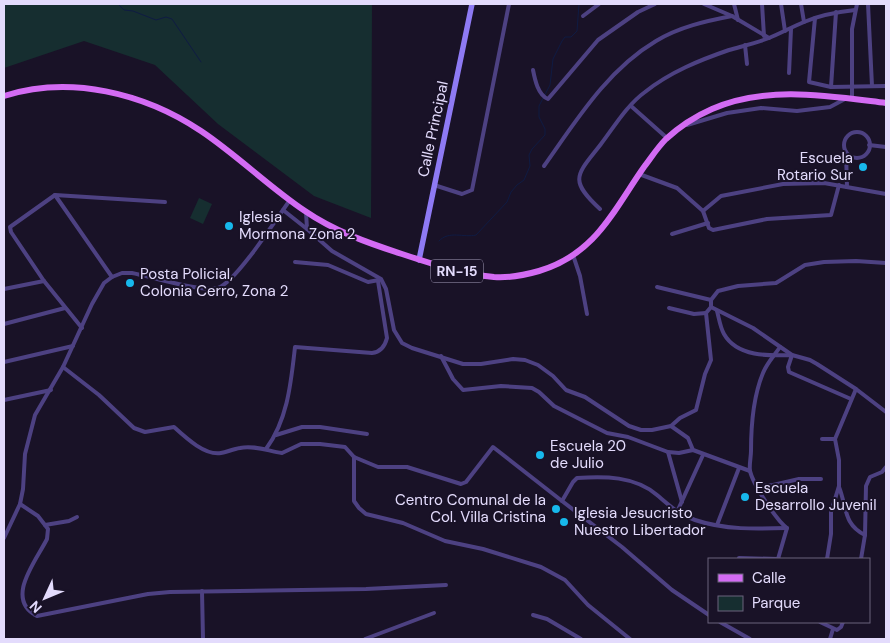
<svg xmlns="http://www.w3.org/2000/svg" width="890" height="643" font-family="'DM Sans',sans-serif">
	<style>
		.green { fill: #162e30 }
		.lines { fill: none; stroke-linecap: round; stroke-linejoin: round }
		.stream { stroke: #0f1b43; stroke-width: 1 }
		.street { stroke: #4d4182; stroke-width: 4 }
		.secondary { stroke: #8e7af4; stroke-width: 5.5 }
		.primary { stroke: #d36bf3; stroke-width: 6 }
		.poi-dot { fill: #17b8ec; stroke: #191227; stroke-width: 2 }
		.labels { text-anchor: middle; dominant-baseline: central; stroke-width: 4; stroke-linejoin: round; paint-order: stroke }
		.shield { fill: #191227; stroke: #a69fbc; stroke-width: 1 }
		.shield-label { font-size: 14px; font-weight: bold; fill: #e3dbfc }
		.street-label { font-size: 15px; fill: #e3dbfc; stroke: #191227 }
		.poi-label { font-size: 15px; fill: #e3dbfc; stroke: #191227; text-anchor: start }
	</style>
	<rect width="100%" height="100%" fill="#191227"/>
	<g class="green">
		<path d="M4,4h368l-1,214 -57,-22 -96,-72 -63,-59 -71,-24 -80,27z"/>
		<path d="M199,198l13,6 -9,20 -13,-6z"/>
	</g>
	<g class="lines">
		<g class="stream">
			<path d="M118,4l6,6 9,1 23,9 10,-3 6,2 29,43"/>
			<path d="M439,241c10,-11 25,-3 37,-6l31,-33 4,-10 6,-7 7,-5 6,-14 -1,-11 3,-6 13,-14v-6l-6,-12v-11l11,-21 3,-26 9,-18 3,-4h6l6,-6 2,-27"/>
		</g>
		<g class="street">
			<path d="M704,4l28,12 37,22"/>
			<path d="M734,4l4,16"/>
			<path d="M762,4l2,32"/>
			<path d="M781,4l4,27"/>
			<path d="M801,4l3,18"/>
			<path d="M868,4l4,82"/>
			<path d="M583,16l16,-12"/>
			<path d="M815,18l-6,64 22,5 55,-1"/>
			<path d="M745,45l2,19"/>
			<path d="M533,70c2,10 5,25 15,29l50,-59 40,-28 17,-8"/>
			<path d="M789,73l2,-44"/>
			<path d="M831,87l5,-75"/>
			<path d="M852,99v-70l5,-25"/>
			<path d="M631,106l36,32"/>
			<path d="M687,125l40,-12 34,-5 36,3 33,-4 15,-8"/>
			<circle cx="857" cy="145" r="13"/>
			<path d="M869,145l17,2"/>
			<path d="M846,152l1,35"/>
			<path d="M544,166c32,-45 63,-96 112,-125 23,-14 50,-20 76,-25"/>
			<path d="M639,174l38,14 26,23 6,17 4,2 54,-11 64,-4 8,-30"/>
			<path d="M434,185l28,9 10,-4 37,-186"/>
			<path d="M55,195l57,82"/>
			<path d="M600,209c-33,-30 -22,-35 1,-65 13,-17 26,-39 44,-52 25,-20 55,-32 84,-42 14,-4 27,-7 40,-12 12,-5 23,-11 35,-16 16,-7 33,-10 51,-12"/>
			<path d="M283,210l24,19"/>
			<path d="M703,211l18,-15 62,-12 41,-1 62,11"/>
			<path d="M306,212l1,17 25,22 49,28 5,10 8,41 8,13 10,5 51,16h18l32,-5 12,1 13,5 15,11 13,14 19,7 44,29 12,4h11l19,-4 9,-8 16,-8 9,-36 6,-14 -5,-47 5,-6v-7l7,-9 20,-5 38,-3 29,-18 19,-3 32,-1 30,2"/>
			<path d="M672,234l36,-11"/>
			<path d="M573,255l7,21 7,38"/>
			<path d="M295,262l33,3 40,17 11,-2"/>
			<path d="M657,287l54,13"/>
			<path d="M4,289l40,-8"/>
			<path d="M711,307l42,21 39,27 18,5 7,4 39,25 30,23"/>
			<path d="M669,308l25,6 12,-1"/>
			<path d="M717,311c2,7 3,16 7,23 13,23 45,22 68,21l-4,12 1,5 62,27"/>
			<path d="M4,324l61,-16"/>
			<path d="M82,328l-38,-47 -33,-49 -1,-5 45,-32 110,7"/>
			<path d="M441,356l12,23 10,11 38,-4 31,2 7,4 15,14 53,27 21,4 40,15 11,1 14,-3"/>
			<path d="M4,362l69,-16"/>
			<path d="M63,367l36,28 35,33 11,4 29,-5c11,10 31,29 47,26 6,-1 12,-4 19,-5 14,-3 28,3 42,5l19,-9h19l25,3 9,10 24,10h29l54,17 5,-2 27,-35 69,54 60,46 50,43 37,25"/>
			<path d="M4,400l47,-10"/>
			<path d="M671,426l17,12 5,12 57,21"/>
			<path d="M276,435l26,-8h18l47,7"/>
			<path d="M822,439h13"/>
			<path d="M266,449c22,-30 25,-67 29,-102l77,6c9,-1 13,-7 15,-15l-9,-57"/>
			<path d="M668,452l14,50"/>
			<path d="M354,457v44l5,7 7,6 37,9 42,18 38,8 58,18 24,13 23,25 42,34"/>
			<path d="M758,486l15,-1 26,-6h22"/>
			<path d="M839,487c8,20 4,37 26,48"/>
			<path d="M562,501l11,-19 4,-4c27,-2 58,-2 80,17 13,11 21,19 38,25 30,10 61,9 92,8"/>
			<path d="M20,504l18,12 10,13 -1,10c-11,22 -43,60 -10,77l111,-22 22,-2 196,-3 80,-4"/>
			<path d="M677,512l26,-57"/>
			<path d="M45,525l24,-4 8,-4"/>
			<path d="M717,525l22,-57"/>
			<path d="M4,538l16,-34 3,-15 2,-35 10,-39 28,-48 29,-63 12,-21 8,-6 10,-4h10c17,3 72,20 86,15 18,-6 59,-70 72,-88"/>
			<path d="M739,558l39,1"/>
			<path d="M778,559l9,-31c-11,-8 -34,-44 -37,-57 -1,-6 1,-14 1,-20 0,-26 2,-54 12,-78 4,-10 11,-17 17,-26"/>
			<path d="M827,559l4,-25v-22l8,-26v-26l-4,-21 21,-50"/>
			<path d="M861,559l4,-24 1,-49 4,-9 12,-5 4,-5"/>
			<path d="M202,591l1,48"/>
			<path d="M533,615l14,4 34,20"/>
			<path d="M720,622l30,17"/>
			<path d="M820,622l17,8 4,-3 2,-5"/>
			<path d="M365,639l69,-26"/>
			<path d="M830,639l3,-10"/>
		</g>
		<path class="secondary" d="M419,260l53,-256"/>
		<path class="primary" d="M4,96c66,-21 140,-3 197,35 36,24 68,56 104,80 29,20 63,32 97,43 30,10 60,20 92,23 15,1 31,-2 45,-6 57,-17 74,-60 105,-104 7,-9 13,-19 22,-28 12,-11 30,-23 46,-30 55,-24 117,-13 174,-6"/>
	</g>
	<g class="poi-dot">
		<circle cx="863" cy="167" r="5"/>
		<circle cx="229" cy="226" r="5"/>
		<circle cx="130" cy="283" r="5"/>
		<circle cx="540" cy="455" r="5"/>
		<circle cx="745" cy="497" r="5"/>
		<circle cx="556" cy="509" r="5"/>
		<circle cx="564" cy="522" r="5"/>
	</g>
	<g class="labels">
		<rect class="shield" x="431" y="259.5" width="52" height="23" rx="4"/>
		<g class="shield-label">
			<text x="457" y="271">RN-15</text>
		</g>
		<g class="street-label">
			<text transform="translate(433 129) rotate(-78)">Calle Principal</text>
		</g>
		<g class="poi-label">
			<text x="853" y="158" text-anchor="end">Escuela<tspan x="853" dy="17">Rotario Sur</tspan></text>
			<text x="239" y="217">Iglesia<tspan x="239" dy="17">Mormona Zona 2</tspan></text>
			<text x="140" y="274">Posta Policial,<tspan x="140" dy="17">Colonia Cerro, Zona 2</tspan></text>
			<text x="550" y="446">Escuela 20<tspan x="550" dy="17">de Julio</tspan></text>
			<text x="755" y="488">Escuela<tspan x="755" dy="17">Desarrollo Juvenil</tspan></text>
			<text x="546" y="500" text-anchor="end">Centro Comunal de la<tspan x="546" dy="17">Col. Villa Cristina</tspan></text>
			<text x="574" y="513">Iglesia Jesucristo<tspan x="574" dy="17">Nuestro Libertador</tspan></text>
		</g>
	</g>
	<rect width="890" height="643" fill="none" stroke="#e3dbfc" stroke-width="10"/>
	<rect x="708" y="558" width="162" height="65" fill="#191227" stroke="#6a627c"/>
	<rect x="718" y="574" width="25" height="8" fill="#d36bf3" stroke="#6a627c"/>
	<text x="752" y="583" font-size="15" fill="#e3dbfc">Calle</text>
	<rect x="718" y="596" width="25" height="15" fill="#162e30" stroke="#6a627c"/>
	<text x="752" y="608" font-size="15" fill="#e3dbfc">Parque</text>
	<g transform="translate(45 598) rotate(226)" stroke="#191227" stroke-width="4" paint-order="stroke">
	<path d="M0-4L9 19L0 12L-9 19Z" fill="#e3dbfc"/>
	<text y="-8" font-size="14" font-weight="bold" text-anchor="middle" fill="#e3dbfc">N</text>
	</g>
</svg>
